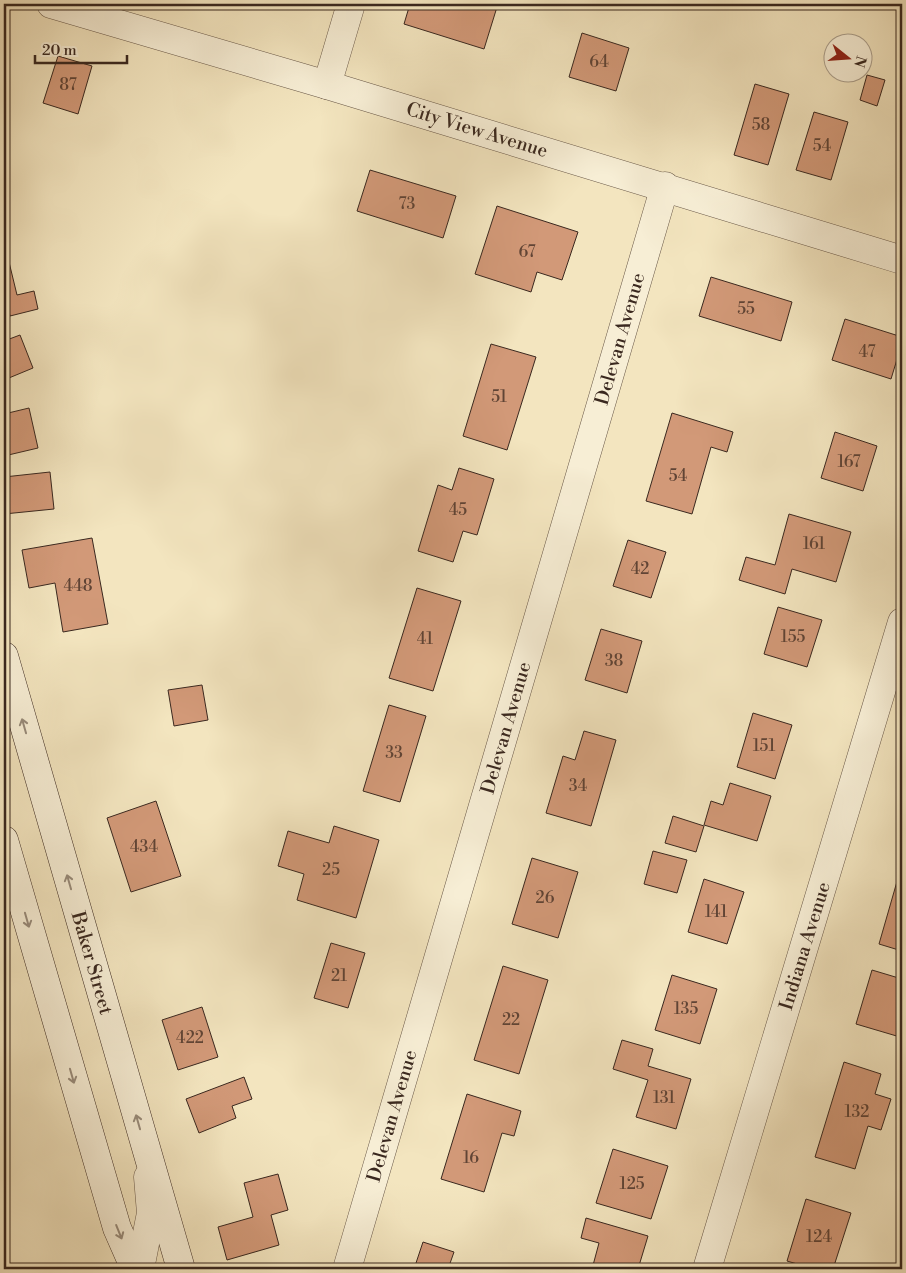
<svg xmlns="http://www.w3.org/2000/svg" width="906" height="1273" font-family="'Libre Bodoni',serif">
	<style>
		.building { fill: #d29978; stroke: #3a281f }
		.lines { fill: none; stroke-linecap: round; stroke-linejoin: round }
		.street-casing { stroke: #685747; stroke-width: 29 }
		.secondary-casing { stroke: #3a281f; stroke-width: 29 }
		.street { stroke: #f7eed5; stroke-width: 28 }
		.secondary { stroke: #f7eed5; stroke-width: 28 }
		.oneway { stroke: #988b7a }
		.labels { text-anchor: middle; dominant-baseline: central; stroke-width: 4; stroke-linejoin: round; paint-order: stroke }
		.number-label { font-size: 16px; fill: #604435 }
		.street-label { font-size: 19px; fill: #3a281f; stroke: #f7eed5 }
	</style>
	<rect width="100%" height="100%" fill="#f3e5bf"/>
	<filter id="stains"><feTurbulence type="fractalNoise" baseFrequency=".004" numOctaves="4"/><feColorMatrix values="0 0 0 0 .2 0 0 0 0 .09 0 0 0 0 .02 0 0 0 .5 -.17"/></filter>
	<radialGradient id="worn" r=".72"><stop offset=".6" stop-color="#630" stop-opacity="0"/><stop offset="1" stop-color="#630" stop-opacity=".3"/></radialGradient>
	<g class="building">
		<path d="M410,4h78l9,3 -13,42 -80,-25z"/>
		<path d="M582,33l47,15 -13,43 -47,-14z"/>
		<path d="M58,56l34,10 -14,48 -35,-11z"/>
		<path d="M867,75l18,5 -8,26 -17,-6z"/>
		<path d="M755,84l34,10 -21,71 -34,-10z"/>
		<path d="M814,112l34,10 -17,58 -35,-10z"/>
		<path d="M370,170l86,26 -13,42 -86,-27z"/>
		<path d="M497,206l81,26 -16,48 -25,-8 -6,20 -56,-18z"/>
		<path d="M9,262l8,33 17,-4 4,18 -28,7 -3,-13 -3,1v-41z"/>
		<path d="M711,277l81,25 -11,39 -82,-25z"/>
		<path d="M845,319l57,18v6l-11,36 -59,-19z"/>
		<path d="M20,335l13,33 -29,12v-39z"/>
		<path d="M491,344l45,13 -29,93 -44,-14z"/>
		<path d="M29,408l9,40 -34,8v-42z"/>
		<path d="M672,413l61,19 -6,20 -16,-5 -19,67 -46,-13z"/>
		<path d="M835,432l42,14 -14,45 -42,-13z"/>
		<path d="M459,468l35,11 -17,56 -14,-4 -10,31 -35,-11 20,-66 14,5z"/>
		<path d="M50,472l4,37 -50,5v-37z"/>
		<path d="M789,514l62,18 -15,50 -44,-13 -7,25 -46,-14 7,-23 29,8z"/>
		<path d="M92,538l16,86 -45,8 -8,-49 -26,5 -7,-38z"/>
		<path d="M628,540l38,12 -15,46 -38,-12z"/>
		<path d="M417,588l44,13 -28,90 -44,-13z"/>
		<path d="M778,607l44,13 -15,47 -43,-13z"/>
		<path d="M601,629l41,12 -15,52 -42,-13z"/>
		<path d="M202,685l6,35 -34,6 -6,-36z"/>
		<path d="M389,705l37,11 -26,86 -37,-11z"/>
		<path d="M753,713l39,12 -17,54 -38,-12z"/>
		<path d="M584,731l32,9 -25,86 -45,-13 17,-57 12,4z"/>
		<path d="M730,783l41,13 -14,45 -53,-16 7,-24 12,4z"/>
		<path d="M156,801l25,75 -50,16 -24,-74z"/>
		<path d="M673,816l31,10 -8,26 -31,-9z"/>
		<path d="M334,826l45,14 -23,78 -59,-18 7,-26 -26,-8 10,-35 41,12z"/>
		<path d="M653,851l34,9 -10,33 -33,-9z"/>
		<path d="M532,858l46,14 -20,66 -46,-14z"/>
		<path d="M898,878l4,1v72l-23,-7z"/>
		<path d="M704,879l40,13 -17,52 -39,-12z"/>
		<path d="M331,943l34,10 -17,55 -34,-10z"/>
		<path d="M503,966l45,14 -29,94 -45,-14z"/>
		<path d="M872,970l30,9v50l-2,8 -44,-13z"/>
		<path d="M672,975l45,14 -17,55 -45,-14z"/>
		<path d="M202,1007l16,50 -40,13 -16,-50z"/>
		<path d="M622,1040l31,9 -5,17 43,13 -15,50 -40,-12 12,-37 -35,-11z"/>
		<path d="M844,1062l37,12 -6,20 16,5 -10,31 -13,-4 -13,43 -40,-12z"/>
		<path d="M244,1077l8,22 -20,7 4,12 -37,15 -13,-34z"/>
		<path d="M467,1094l54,17 -7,25 -12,-3 -18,59 -43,-13z"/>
		<path d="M613,1149l55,17 -17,53 -55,-16z"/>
		<path d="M278,1174l10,36 -17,5 8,30 -52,15 -9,-33 35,-10 -9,-34z"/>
		<path d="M806,1199l45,14 -18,56h-19l-27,-8z"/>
		<path d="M586,1218l62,18 -10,33h-46l7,-26 -18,-5z"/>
		<path d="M423,1242l31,10 -6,17h-34z"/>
	</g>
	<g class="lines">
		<defs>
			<g id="street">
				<path d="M51,4l276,81 575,175"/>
				<path d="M327,85l24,-81"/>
				<path d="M140,1269l11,-56 -3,-36"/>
				<path d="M347,1269l318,-1083"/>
				<path d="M707,1269l195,-647"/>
			</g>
			<g id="secondary">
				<path d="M4,656l177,613"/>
				<path d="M4,840l113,388 18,41"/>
			</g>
		</defs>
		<use href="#street" class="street-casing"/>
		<use href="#secondary" class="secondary-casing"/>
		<use href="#street" class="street"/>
		<use href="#secondary" class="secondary"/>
	</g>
	<defs><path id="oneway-shaft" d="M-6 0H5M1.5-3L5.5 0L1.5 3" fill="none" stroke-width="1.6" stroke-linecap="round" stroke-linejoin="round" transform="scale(1.25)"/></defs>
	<g class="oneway">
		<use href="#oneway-shaft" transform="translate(24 726) rotate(-106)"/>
		<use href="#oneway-shaft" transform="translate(69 882) rotate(-106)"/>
		<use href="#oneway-shaft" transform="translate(27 920) rotate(74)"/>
		<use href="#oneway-shaft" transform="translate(72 1076) rotate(74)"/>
		<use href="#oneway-shaft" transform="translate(138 1122) rotate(-106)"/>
		<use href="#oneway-shaft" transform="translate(119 1232) rotate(68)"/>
	</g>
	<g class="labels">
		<g class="number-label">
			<text x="599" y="62">64</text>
			<text x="68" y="85">87</text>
			<text x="761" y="125">58</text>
			<text x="822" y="146">54</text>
			<text x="407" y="204">73</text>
			<text x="527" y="252">67</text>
			<text x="746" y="309">55</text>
			<text x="867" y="352">47</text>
			<text x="499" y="397">51</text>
			<text x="849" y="462">167</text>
			<text x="678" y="476">54</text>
			<text x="458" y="510">45</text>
			<text x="814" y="544">161</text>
			<text x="640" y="569">42</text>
			<text x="78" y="586">448</text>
			<text x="793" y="637">155</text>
			<text x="425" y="639">41</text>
			<text x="614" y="661">38</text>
			<text x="764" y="746">151</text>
			<text x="394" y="753">33</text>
			<text x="578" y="786">34</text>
			<text x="144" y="847">434</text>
			<text x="331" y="870">25</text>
			<text x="545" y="898">26</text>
			<text x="716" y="912">141</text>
			<text x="339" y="976">21</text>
			<text x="686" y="1009">135</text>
			<text x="511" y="1020">22</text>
			<text x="190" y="1038">422</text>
			<text x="664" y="1098">131</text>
			<text x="857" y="1112">132</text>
			<text x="471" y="1158">16</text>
			<text x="632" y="1184">125</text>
			<text x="819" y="1237">124</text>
		</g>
		<g class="street-label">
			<text transform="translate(477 130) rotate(17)">City View Avenue</text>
			<text transform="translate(620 339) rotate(-74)">Delevan Avenue</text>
			<text transform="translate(506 728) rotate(-74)">Delevan Avenue</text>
			<text transform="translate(805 946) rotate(-73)">Indiana Avenue</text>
			<text transform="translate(92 963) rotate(74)">Baker Street</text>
			<text transform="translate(392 1116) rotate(-74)">Delevan Avenue</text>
		</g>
	</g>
	<rect width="906" height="1273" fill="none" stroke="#f3e5bf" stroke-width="20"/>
	<rect x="5" y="5" width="896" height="1263" fill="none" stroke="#3a281f" stroke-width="2.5"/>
	<rect x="10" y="10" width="886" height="1253" fill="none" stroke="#3a281f"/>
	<g transform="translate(848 58) rotate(107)"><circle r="24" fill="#f7eed5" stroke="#ab9f8c"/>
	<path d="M0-4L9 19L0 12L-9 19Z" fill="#8f2418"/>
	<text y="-8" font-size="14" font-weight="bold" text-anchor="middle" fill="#3a281f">N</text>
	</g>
	<path d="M35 55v8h92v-8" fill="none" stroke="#3a281f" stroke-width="2.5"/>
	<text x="42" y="55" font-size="15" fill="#3a281f" stroke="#f7eed5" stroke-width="4" paint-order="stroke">20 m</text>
	<rect width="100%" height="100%" filter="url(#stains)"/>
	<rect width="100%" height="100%" fill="url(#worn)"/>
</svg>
